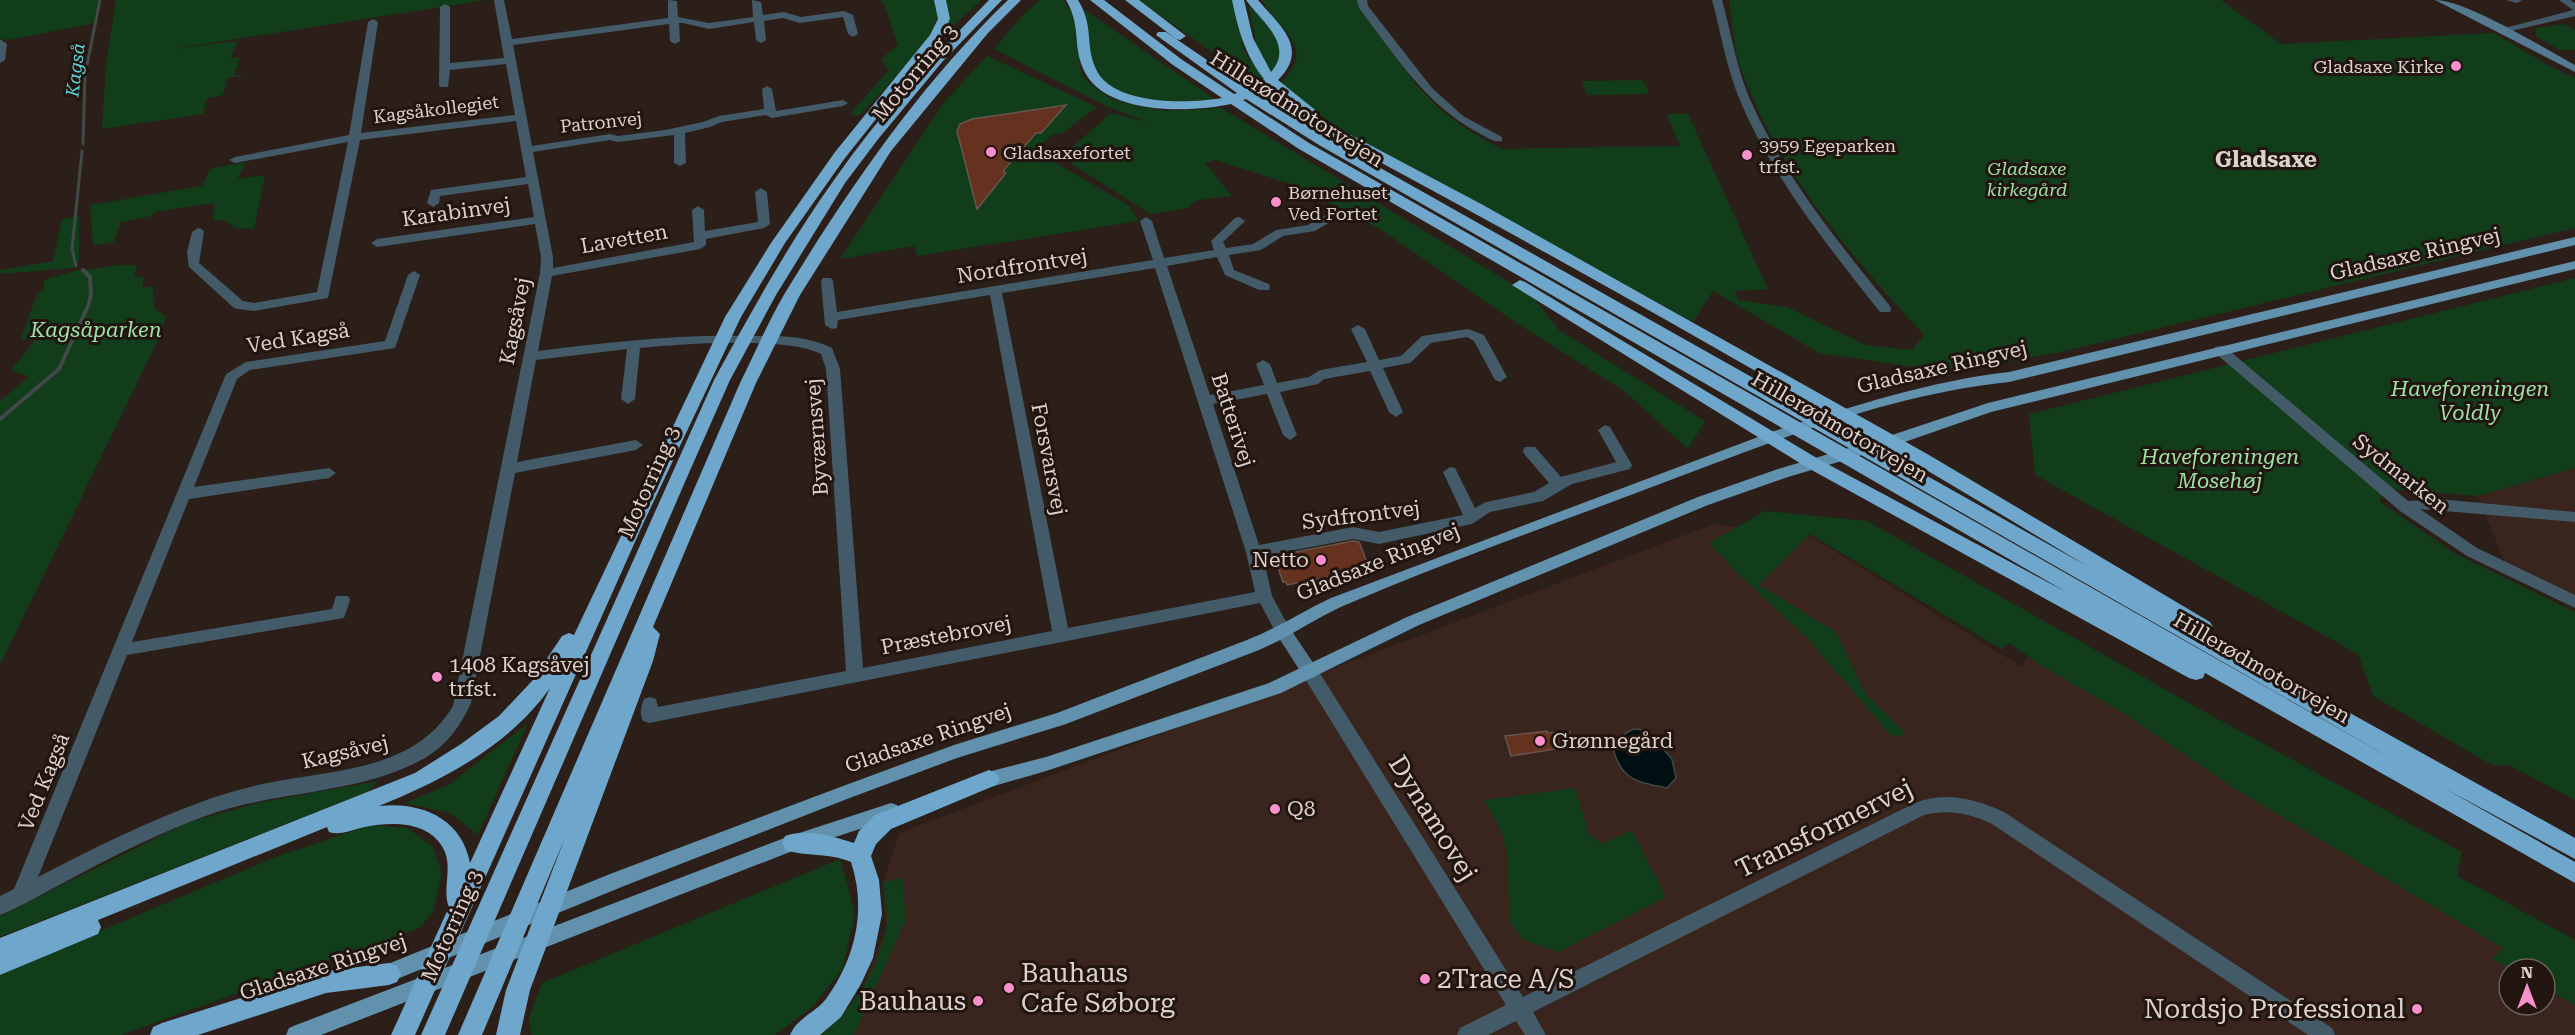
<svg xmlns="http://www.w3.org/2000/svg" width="2575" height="1035" font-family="'Roboto Serif',serif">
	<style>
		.built { fill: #39251d; fill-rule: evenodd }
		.green { fill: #113d1b }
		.water { fill: #000f11; stroke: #424949; stroke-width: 1.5 }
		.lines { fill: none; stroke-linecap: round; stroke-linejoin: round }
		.stream-far1 { stroke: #424949; stroke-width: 3 }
		.stream { stroke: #424949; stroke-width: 4 }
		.building { fill: #64321e; stroke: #675650; stroke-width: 1.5 }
		.street { fill: #435a68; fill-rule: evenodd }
		.secondary { fill: #557990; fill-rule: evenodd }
		.primary { fill: #6291ae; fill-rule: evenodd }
		.highway { fill: #6ea7cb; fill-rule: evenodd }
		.poi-dot { fill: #f890cb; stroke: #22140f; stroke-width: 2 }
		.labels { text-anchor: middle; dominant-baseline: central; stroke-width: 6; stroke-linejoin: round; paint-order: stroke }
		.far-poi-label { font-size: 18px; fill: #dbd1cd; stroke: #22140f; text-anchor: start }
		.far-water-label { font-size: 18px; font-style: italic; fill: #5bd6df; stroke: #22140f }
		.far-street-label { font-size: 18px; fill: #dbd1cd; stroke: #22140f }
		.far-park-label { font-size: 18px; font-style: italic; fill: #9ce2a5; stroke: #22140f }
		.street-label { font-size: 21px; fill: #dbd1cd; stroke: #22140f }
		.park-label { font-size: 21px; font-style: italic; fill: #9ce2a5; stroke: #22140f }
		.poi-label { font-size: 21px; fill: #dbd1cd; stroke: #22140f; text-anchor: start }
		.far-district-label { font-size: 22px; font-weight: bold; fill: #dbd1cd; stroke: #22140f }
		.near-street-label { font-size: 26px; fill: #dbd1cd; stroke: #22140f }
		.near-poi-label { font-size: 26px; fill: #dbd1cd; stroke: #22140f; text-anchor: start }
	</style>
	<rect width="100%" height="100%" fill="#2c1e18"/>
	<g class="built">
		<path d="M2575,468v127l-70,-32 -27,-67z"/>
		<path d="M1714,524l98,13 210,130 9,-19 544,297v90h-1754l38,-39 27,-67 -3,-46 16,-50zM2509,969h36v36h-36z"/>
	</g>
	<g class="green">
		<path d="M0,0h100l-6,23 -85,17 -9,-2z"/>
		<path d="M116,0h370l-313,49 64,-8 -6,17h9l-6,17 15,-1 -21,4 -5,17 -16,3 -4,16 -101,15 4,-65z"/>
		<path d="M880,0h54c2,5 4,13 3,18 -2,22 -61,79 -77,97h-11l40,-45 -8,-11 17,-14 -13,-38z"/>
		<path d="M946,0h36l-34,30z"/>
		<path d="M1040,0h23l11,15 4,16 2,37 4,10 14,12 16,10 26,7 28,4 53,-3 311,188 28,35 145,90 -17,28 -64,-58 -109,-69 -135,-93 -83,-43 -82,-26 -10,3 27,33 -33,4 -10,5 1,3 -40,6 -83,-53 2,-11 42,-37 37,9 -40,-15 -114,-58 27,-32z"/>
		<path d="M1139,0h95l10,51 21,30 -7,4z"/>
		<path d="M1262,0h95l9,17 51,69 24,24 24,18 36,21 179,-3 -13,-32h21l80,175 -33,2 3,9 49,7 79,38 46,5 12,-15c-74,-80 -149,-167 -185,-272 -6,-19 -7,-43 -10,-63h492l60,44 213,-11 52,31 29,14v150l-514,124 -92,17 -30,2 -120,-18 -106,-62 -20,31c-77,-42 -155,-84 -232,-126 -63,-33 -129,-65 -181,-113 39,-37 -1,-51 -18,-83z"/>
		<path d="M1248,2l21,23 15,21 -11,28 -14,-17z"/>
		<path d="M1083,9l133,91c-26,3 -101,5 -115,-19 -14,-22 -12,-48 -18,-72z"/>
		<path d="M2564,24l11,6v20h-16l-23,-14 -1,-8z"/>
		<path d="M987,56l110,51 -33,25 -12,3 -14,13 -7,11 25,4 72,42 11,16 -222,35 -3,-10 -74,13 102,-154z"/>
		<path d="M1643,80l6,14 -62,1 -5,-14z"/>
		<path d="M245,162l-7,17 27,-4 -11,54 -19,-1 -9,-7 -13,-1 2,-17 -61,9 -2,4 -31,6 -8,21 -20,2 -3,-40 112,-19 8,-17z"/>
		<path d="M79,216v45l-6,7 -73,6v-4l53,-9 9,-42z"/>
		<path d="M121,265h16l-3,11 10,1 -2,11 11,-2 2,23 11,7 -8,24 -158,325v-264l29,-24 -18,-7 24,-30 -14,-1 16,-45 7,-4v-10l30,-9z"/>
		<path d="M2575,278v190l-97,28 -91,-7 -8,12 75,52 121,59v188l-66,-35h-17l-119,-69 -15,-42 -323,-179 -6,-61z"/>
		<path d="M1765,511l102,10 338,191 257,140 -5,24 118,64v65l-30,-17v-19h-35l-18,-10 11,-11 -268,-159 -110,-75 -85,-49 -31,-22 -8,6 -191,-115 -51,51 77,47 29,61 41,41 -14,3 -84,-98 -72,-67 -27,-29z"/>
		<path d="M528,723l-50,112 -28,-22 -45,-10 43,-18z"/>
		<path d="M379,781l-12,11 -367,145v-21l186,-93 75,-21z"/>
		<path d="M1575,788l14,46 13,10 30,-14 34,67 -108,55 -35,-12 -13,-17 -3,-71 -5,-19 -18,-33z"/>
		<path d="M371,825l37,3 25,19 9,27 -9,38 -14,16 -298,107h-121v-62l278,-117z"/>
		<path d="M840,859l15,55 -13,56 -30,37 -37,28h-244l-2,-17 13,-35z"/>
		<path d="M902,877l4,43 -52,115h-33c32,-26 57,-65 65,-106 3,-15 -1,-31 -3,-46z"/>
	</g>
	<path class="water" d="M1633,729l13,1 26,29 4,19 -9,10c-33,-6 -49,-10 -55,-46z"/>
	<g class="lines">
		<g class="stream-far1">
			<path d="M83,144l2,-69 15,-75"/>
			<path d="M76,266l-4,-17 10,-98"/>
		</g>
		<path class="stream" d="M0,419l59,-50 29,-63 3,-11 -1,-18 -7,-7"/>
	</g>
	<g class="building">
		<path d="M1066,105l-25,28h-5l-33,38 3,2 -29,36 -20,-78 3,-7 12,-5z"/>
		<path d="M1353,541l6,1 9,23 -21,4 2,4 -62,12 -1,-3h-3l-9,-26z"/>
		<path d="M1547,731v2l22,-2 5,15 -63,10 -6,-20z"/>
	</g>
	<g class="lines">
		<g class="street">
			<path d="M494,0h10l8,39 156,-21v-18l9,1 1,16 31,6 44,-6 -1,-17 9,2 2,13 21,-3 17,5 43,-6 9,4 5,19 -5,3 -5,-3 -5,-17 -43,6 -17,-5 -19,3 2,19 -5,3 -5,-3 -2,-18 -45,7 -26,-6h-4l1,18 -5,3 -5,-3 -1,-17 -156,21 19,101 78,-12 8,2 47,-6 38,-8 16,-6 45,-7 -2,-20 5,-3 5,3 4,22 67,-11 5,3 -5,3 -71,12 -6,-3 -44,7 -12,5 -25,6 1,30 -6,3 -6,-3v-28l-56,7 -8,-2 -77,12 20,105v11l141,-26 -2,-32 6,-4 6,4 1,21 53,-9 -3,-30 6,-4 6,4 3,32 -6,4 -58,11v6l-6,4 -148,27 -14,75c71,-9 141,-17 213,-15 28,0 55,-1 81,12l8,21 23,299 189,-37 -62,-336 -152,25 -1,8 -5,1 -7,-4 -4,-44 2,-3h8l2,3 4,31 316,-52 -13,-39 6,-4 6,4 12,37 50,-8 -3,-9 24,-23 4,-1 6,4 -22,21 3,6 27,-4 23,-14 32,-5 23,-13 6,4 -2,3 -20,12 -32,5 -22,14 -32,5 5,15 35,14 1,3 -1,3h-10l-34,-15 -8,-18 -50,9 43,129 54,-10 -8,-21 7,-4 7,4 7,19 32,-6 11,-7 47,-8 -16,-33 7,-4 7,4 14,31 22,-4 21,-20 46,-7 16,6 23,42 -7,5 -5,-2 -21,-39 -7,-4 -36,6 -21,20 -27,5 20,44 -7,5 -7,-5 -19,-41 -46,8 -6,5 -38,8 17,43 -7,5 -7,-5 -16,-41 -54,10 46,141 94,-18 26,5 84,-17 -20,-43 7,-5 5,1 20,40 11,-6 48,-10 15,-9 -24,-28 -2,-4 2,-4h10l26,30 55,-15 -18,-32 7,-5 5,2 22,38 -2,4 -58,15 -29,17 -53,11 -18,12 -93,20 -26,-5 -90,17 9,40 19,35 -2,4 -6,2 -6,-2 -17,-32 -611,120 -6,-2c-4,-7 -2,-15 1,-22l6,-2 6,2 2,8 188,-36 -20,-302 -5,-15c-35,-18 -140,-10 -181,-6l-5,51 -7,5 -7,-5 6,-50 -91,11 -19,102 119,-22 7,5 -7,5 -121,23 -44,230c-10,22 -24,42 -46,55 -64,36 -142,32 -211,55 -52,18 -101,43 -149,69 -22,11 -42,24 -65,33v-19l14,-7 212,-515 20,-12 139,-21 23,-66 6,-4 6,4 -25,73 -145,22 -13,9 -43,108 135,-19 7,5 -7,5 -140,21 -57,143 200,-33 4,-13h12l2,4 -6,18 -217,37 -89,222c56,-29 112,-57 171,-78 25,-8 49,-15 75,-19 63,-11 133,-14 169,-74l87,-433 1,-16 -6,-33 -158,23 -6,-4 6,-4 157,-22 -6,-33 -88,12 -1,7 -6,4 -6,-4 4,-13 95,-13 -10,-56 -156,19 -32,158 -74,13 -15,-2 -5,-1 -45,-41 -2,-15 5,-20 6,-4 4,1 2,3 -5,31 44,38 11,2 63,-11 31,-150 -113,21 -6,-3 6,-3 114,-22 19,-113 5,-3 5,3 -17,111 154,-18 -9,-51 -56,6 -2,17h-8l-1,-2 1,-78 5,-3 5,3v56l54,-5zM1155,268l91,284 9,40 -187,36 -66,-335z"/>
			<path d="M1357,0h10l1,6 64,82 31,28 39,21v4c-9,2 -17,-5 -25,-9 -52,-28 -83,-78 -118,-124z"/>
			<path d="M1712,0h10c9,32 14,66 27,97 34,78 88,144 141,209l1,3 -1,3h-10c-53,-67 -108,-135 -141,-214 -13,-32 -18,-65 -27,-98z"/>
			<path d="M2506,0h16l-5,3z"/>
			<path d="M2559,0h11l5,3v13l-73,17 -5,-3 76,-20z"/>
			<path d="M0,39l7,5 -2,16 -5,3z"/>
			<path d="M2220,346l5,1 183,154 31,-2 136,13v10l-155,-13 57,39 98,47v13l-108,-52 -67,-45 -185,-158 -2,-3 2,-3z"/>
			<path d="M1310,665l6,2 207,330 392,-194c31,-12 60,-4 89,9l328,216 3,7h-27l-316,-211c-23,-11 -44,-15 -68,-9l-391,197 13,23h-21l-9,-14 -28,14h-31l3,-7 46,-23 -202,-328 -2,-5 2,-5z"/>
		</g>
		<g class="secondary">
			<path d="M2435,0c31,0 109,48 140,65v7z"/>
			<path d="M1283,625l6,2 27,40 2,5 -2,5 -6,2 -6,-2 -27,-42 -2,-4 2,-4z"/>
		</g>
		<g class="primary">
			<path d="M2575,237v8l-566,137c-126,13 -247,64 -365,108 -100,38 -202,73 -301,116 -29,13 -55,32 -84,44l-193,74 -109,34 -110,41 -223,87 -244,100 -7,-2 -3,-7 3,-7 237,-96 225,-85 119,-44 103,-32 190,-73c29,-11 56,-29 84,-42l443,-167c77,-24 155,-50 235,-59z"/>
			<path d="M2575,261v8l-584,143 -95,33 -108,32 -80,28 -289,120 -138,68 -235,78 -66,19 -6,-3 -3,-5 3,-5 6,-3 66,-17 223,-74 138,-66 291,-120 80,-28 108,-32 102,-34z"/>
			<path d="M891,803l6,2 3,6 -3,6 -102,33 -474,185h-35l3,-7 7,-3 491,-188z"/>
		</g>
		<g class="highway">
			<path d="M934,0h12l4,19 -8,17 -97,122 -60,85 -44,74 -98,207 -228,511h-24l58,-128c-7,-16 3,-37 -4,-55 -13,-31 -52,-31 -80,-25 -12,2 -24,9 -36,5l-2,-5 -229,93 3,7 -3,7 -98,41v-37l415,-165 46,-29 38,-28 33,-35 30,-45 7,-3 5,2 151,-318 46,-74 64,-91 95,-117 8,-16zM550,688l-80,175c-8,-45 -50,-62 -91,-57 64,-26 130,-60 171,-118z"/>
			<path d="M989,0h13l-59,61 -64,77 -34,45 -69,112 -46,85 -42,95 -243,560h-24l293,-655c37,-68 75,-137 120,-200 45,-65 100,-124 155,-180z"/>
			<path d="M1008,0h13l-33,33 -97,118 -91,144 -44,88 -103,244 7,7 -7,27 -123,329 -10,45h-24l10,-45 59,-152 -83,197h-24l282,-652c15,-30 28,-61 45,-90 64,-105 134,-207 223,-293z"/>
			<path d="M1066,0h12c16,26 7,42 17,67 15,39 94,37 127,31l-49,-33 -83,-65h14l77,59 53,35 3,-1 -81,-58 2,-3h8l82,56 16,-9c-19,-24 -26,-50 -32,-79h12l9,38 18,34c24,-27 -10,-51 -25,-72h12c22,26 52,48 20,80l41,33v5l164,87 446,250 281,167 3,5 -7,6 369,205v21l-131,-71 131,74v21l-370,-210 -2,5 -7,2 -7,-2 -381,-210 -296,-183 8,-5 5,2 295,178 246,132 -767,-443 -68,-45c-41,9 -131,12 -149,-38 -9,-24 -1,-40 -16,-66zM1270,87l26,23 -4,3 2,3c269,143 533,293 793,450l-758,-427 -72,-45zM1246,99l73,46 1084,620 -1094,-622 -66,-43z"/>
			<path d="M1125,0h14l47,36 -6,4 -4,-1z"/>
			<path d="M989,770l7,3 4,6 -4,6 -105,44 -15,15 -5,12 8,24 3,34 -9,44 -12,26 -20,33 -21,18h-30c7,-17 25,-22 36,-36 29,-40 41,-89 25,-137 -24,-10 -45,-5 -66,-12l-3,-7 3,-7c22,-8 48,0 69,7l5,-12 16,-16z"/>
			<path d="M389,963l8,3 4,8 -4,8 -8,3 -63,8 -128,42h-48l3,-8 9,-4 164,-52z"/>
		</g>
	</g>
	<g class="poi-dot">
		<circle cx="2456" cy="66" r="6"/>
		<circle cx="991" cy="152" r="6"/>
		<circle cx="1747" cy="155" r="6"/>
		<circle cx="1276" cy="202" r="6"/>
		<circle cx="1321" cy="560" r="6"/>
		<circle cx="437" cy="677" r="6"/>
		<circle cx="1540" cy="741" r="6"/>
		<circle cx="1275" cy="809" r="6"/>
		<circle cx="1425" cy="979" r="6"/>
		<circle cx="1009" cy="988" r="6"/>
		<circle cx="978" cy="1001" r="6"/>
		<circle cx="2417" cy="1009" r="6"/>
	</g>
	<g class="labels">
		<g class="far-poi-label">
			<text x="2444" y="66" text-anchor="end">Gladsaxe Kirke</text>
			<text x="1759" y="145">3959 Egeparken<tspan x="1759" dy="21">trfst.</tspan></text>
			<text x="1003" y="152">Gladsaxefortet</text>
			<text x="1288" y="192">Børnehuset<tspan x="1288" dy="21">Ved Fortet</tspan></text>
		</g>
		<g class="far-water-label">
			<text transform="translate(75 70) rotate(-83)">Kagså</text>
		</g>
		<g class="far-street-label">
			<text transform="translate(436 109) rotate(-7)">Kagsåkollegiet</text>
			<text transform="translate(601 122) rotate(-6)">Patronvej</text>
		</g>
		<g class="far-park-label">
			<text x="2027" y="168">Gladsaxe<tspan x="2027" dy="21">kirkegård</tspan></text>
		</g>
		<g class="street-label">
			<text transform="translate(915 73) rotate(-50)">Motorring 3</text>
			<text transform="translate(1297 109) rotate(32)">Hillerødmotorvejen</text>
			<text transform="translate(456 212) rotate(-8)">Karabinvej</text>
			<text transform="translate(624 239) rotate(-10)">Lavetten</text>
			<text transform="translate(2415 254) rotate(-13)">Gladsaxe Ringvej</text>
			<text transform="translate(1022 266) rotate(-9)">Nordfrontvej</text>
			<text transform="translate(515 321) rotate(-79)">Kagsåvej</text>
			<text transform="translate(298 338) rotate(-9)">Ved Kagså</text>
			<text transform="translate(1942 367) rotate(-13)">Gladsaxe Ringvej</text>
			<text transform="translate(1233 420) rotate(72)">Batterivej</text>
			<text transform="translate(1840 427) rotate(30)">Hillerødmotorvejen</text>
			<text transform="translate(817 437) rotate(-94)">Byværnsvej</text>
			<text transform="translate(1049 459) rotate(79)">Forsvarsvej</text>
			<text transform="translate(2401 474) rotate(38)">Sydmarken</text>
			<text transform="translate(649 482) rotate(-66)">Motorring 3</text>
			<text transform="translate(1361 515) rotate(-7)">Sydfrontvej</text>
			<text transform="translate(1378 562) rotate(-22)">Gladsaxe Ringvej</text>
			<text transform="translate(946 635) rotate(-11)">Præstebrovej</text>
			<text transform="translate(2262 668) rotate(30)">Hillerødmotorvejen</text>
			<text transform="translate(928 738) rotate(-19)">Gladsaxe Ringvej</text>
			<text transform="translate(345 752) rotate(-13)">Kagsåvej</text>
			<text transform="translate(44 782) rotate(-68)">Ved Kagså</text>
			<text transform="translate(452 926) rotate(-66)">Motorring 3</text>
			<text transform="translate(323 967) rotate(-18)">Gladsaxe Ringvej</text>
		</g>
		<g class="park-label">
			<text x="96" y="330">Kagsåparken</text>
			<text x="2470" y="389">Haveforeningen<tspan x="2470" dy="24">Voldly</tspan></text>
			<text x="2220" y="457">Haveforeningen<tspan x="2220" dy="24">Mosehøj</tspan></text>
		</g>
		<g class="poi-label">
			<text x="1309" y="560" text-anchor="end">Netto</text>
			<text x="449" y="665">1408 Kagsåvej<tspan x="449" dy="24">trfst.</tspan></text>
			<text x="1552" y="741">Grønnegård</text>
			<text x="1287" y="809">Q8</text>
		</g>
		<g class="far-district-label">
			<text x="2266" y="159">Gladsaxe</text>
		</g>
		<g class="near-street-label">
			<text transform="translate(1433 818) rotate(58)">Dynamovej</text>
			<text transform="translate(1824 828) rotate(-26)">Transformervej</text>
		</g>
		<g class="near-poi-label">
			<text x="1021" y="973">Bauhaus<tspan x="1021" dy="30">Cafe Søborg</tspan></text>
			<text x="1437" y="979">2Trace A/S</text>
			<text x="966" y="1001" text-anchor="end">Bauhaus</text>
			<text x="2405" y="1009" text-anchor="end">Nordsjo Professional</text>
		</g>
	</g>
	<g transform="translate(2527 987)"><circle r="28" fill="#22140f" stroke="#6c605b" stroke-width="1.5"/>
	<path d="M0-4.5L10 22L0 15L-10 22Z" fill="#f890cb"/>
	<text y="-9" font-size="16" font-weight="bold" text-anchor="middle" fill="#dbd1cd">N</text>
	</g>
</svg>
